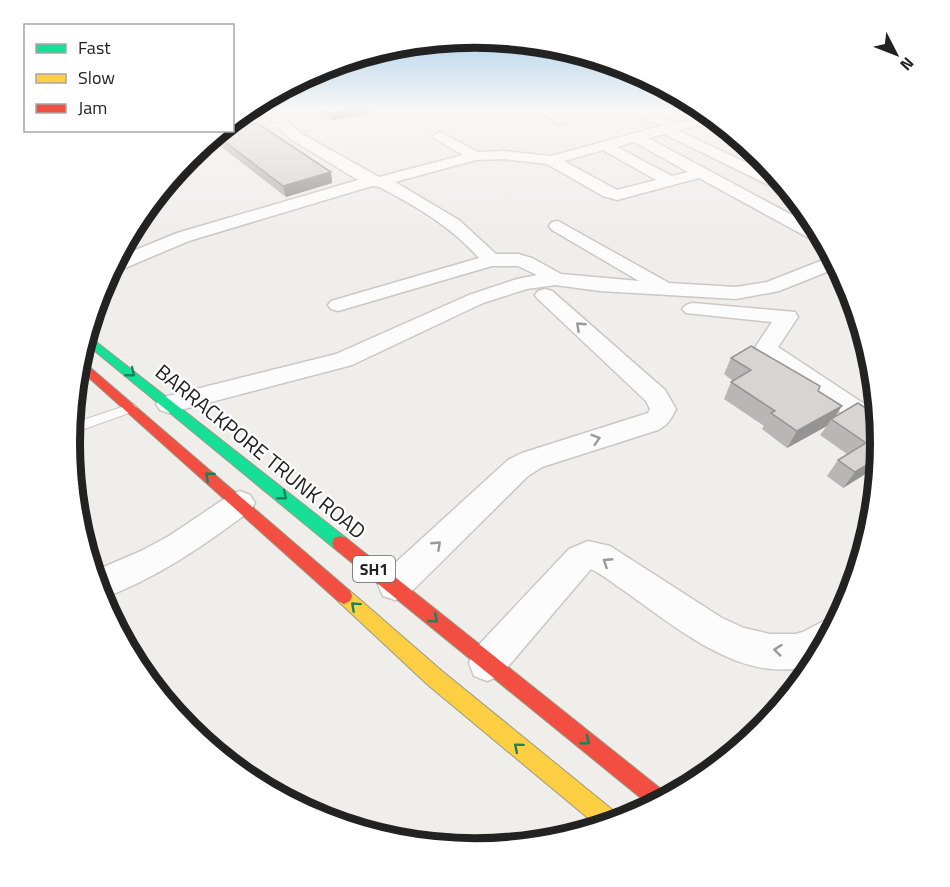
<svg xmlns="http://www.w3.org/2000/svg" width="950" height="887" font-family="'Titillium Web',sans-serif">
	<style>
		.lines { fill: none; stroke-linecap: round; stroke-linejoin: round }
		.lane-casing { stroke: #c9c8c7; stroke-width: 2 }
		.street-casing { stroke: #c9c8c7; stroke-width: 3 }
		.fast-casing { stroke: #999a82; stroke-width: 2 }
		.slow-casing { stroke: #999a82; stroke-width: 2 }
		.jam-casing { stroke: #999a82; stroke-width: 2 }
		.lane { fill: #fdfcfc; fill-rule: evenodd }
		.street { fill: #fdfcfc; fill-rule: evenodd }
		.fast { fill: #16e098; fill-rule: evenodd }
		.slow { fill: #ffcf43; fill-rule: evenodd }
		.jam { fill: #f24e42; fill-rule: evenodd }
		.wall { fill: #b9b6b5 }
		.shaded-wall { fill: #969493 }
		.building { fill: #d7d4d2; stroke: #969493; stroke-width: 1.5 }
		.oneway { stroke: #9a9a9a }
		.oneway2 { stroke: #1c815d }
		.labels { text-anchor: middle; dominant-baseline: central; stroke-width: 4.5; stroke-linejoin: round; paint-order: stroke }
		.shield { fill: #fff; stroke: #646464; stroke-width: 1.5 }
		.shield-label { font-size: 16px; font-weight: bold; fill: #222 }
		.near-street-label { font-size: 21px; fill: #222; stroke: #fff }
		.rim { fill: none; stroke: #222; stroke-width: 8 }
	</style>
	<rect width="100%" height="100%" fill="#f0eeeb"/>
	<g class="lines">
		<defs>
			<g id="lane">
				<path d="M280,122l2,3 -80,20 6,-5z"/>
				<path d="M131,404l4,1 2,3 -2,3 -65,23 1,-10z"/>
			</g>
			<g id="street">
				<path d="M261,108h10l31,26 77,43 84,-22 -28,-16 -2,-3 7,-4 38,20 25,-1 48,5 110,-30 -40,-18h17l37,15 38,-7 7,6 -43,8 104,49 11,14 -9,-1 -119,-58 -16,4 170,91 8,15 -8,-1 -119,-65 -82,22 -14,-4 -56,-32 -44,-5 -27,1 -81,22 64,38 37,34h22l14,4 29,16 78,7 -87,-51 -3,-4 3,-4 6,-1 111,62 67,4 31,-5 66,-26 6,11 -60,24 -43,8 -136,-8 -45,-6 -28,4 -44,14 -131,62 -183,48 -9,-3 -4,-6 4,-6 176,-44 133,-59 48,-16 20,-4 -19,-9h-26l-147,43 -7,2 -7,-2 -3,-4 3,-4 148,-43c-29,-32 -63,-52 -100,-71l-7,-1 -183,55 -71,30 -10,1 8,-14 61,-25 181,-53 -66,-40 -30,-27zM634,142l54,30 -16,4 -55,-29zM603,150l53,30 -39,10 -53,-29z"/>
				<path d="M533,108h16l19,12 -6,4 -5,-1z"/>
				<path d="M571,108h18l7,5 -6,4z"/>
				<path d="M545,289l7,2 113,99 11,19c-5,10 -8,16 -18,21l-116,37 -14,9 -121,120 -12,4 -12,-4 -5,-11 5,-11 125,-114 14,-7 126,-40 2,-4 -4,-8 -108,-102 -3,-4 3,-4z"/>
				<path d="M693,303l102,9 3,5 -20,30 100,66 2,22 -10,-2 -113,-79 -3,-5 18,-27 -86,-9 -4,-4 4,-4z"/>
				<path d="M240,491l10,4 5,8 -5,8c-47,35 -94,68 -150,88l-8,-27 49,-21 28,-15 61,-41z"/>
				<path d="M588,541l22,5 112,72 22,10 26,6h25l8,-2 28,-15 8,3 -23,43c-67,27 -139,-35 -190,-71 -12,-8 -23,-17 -35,-23l-91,107 -13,5 -13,-5 -5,-13 5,-13 95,-101z"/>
			</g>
			<path id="fast" d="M86,334l260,204 2,5 -2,5 -6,2 -6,-2 -250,-206z"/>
			<path id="slow" d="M344,588l6,3 92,80 178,145 2,5 -22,7 -172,-143 -90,-84 -2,-5 2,-5z"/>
			<g id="jam">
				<path d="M254,108h26l-14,4z"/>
				<path d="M79,358l271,233 2,5 -2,5 -6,3 -6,-3 -261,-234z"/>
				<path d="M340,536l6,2 325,259 -19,10 -318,-259 -2,-5 2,-5z"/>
			</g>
		</defs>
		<use href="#lane" class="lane-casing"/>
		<use href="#street" class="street-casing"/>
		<use href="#fast" class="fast-casing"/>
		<use href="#slow" class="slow-casing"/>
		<use href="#jam" class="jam-casing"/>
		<use href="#lane" class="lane"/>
		<use href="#street" class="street"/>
		<use href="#fast" class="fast"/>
		<use href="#slow" class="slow"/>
		<use href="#jam" class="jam"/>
	</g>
	<g class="wall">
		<path d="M314,108h59v6l-41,6z"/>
		<path d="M216,135l115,37 1,11 -46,14 -67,-52z"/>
		<path d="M731,358l87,33 18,25 45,28 -4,37 -10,-8 -24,15 -16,-12 11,-16 9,-6 -27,-19 7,-9 -40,22 -25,-19 2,-3 -40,-27 7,-17 2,-1 -9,-7z"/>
	</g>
	<g class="shaded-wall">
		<path d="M369,108h4v6l-41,6 -1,-6z"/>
		<path d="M331,172l1,11 -46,14 -3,-11z"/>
		<path d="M842,406l-9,14 -2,-1 -4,7 -40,22 10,-17z"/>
		<path d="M880,457l-13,16 -24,15 12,-16z"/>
	</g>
	<g class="building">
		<path d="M322,108h47l-38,6z"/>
		<path d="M257,123l74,49 -48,14 -67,-51z"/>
		<path d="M751,346l69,40 -2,5 24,15 -45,25 -26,-18 4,-2 -44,-29 20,-12 -20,-12z"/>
		<path d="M858,403l20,13 3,28 -1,13 -25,15 -17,-12 28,-17 -35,-24z"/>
	</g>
	<defs><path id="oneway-chevron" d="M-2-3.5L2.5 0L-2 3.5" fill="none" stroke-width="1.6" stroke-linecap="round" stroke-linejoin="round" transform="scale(1.5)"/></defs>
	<g class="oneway">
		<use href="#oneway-chevron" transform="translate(580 326) rotate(-137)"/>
		<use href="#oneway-chevron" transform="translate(596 439) rotate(-17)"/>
		<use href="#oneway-chevron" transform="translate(437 545) rotate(-43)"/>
		<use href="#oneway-chevron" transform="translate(607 562) rotate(-147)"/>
		<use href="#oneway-chevron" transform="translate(778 650) rotate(-174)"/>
	</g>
	<g class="oneway2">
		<use href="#oneway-chevron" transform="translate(131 373) rotate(39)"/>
		<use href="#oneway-chevron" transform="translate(209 476) rotate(-139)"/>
		<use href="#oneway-chevron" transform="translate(283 496) rotate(39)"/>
		<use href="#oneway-chevron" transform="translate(355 606) rotate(-138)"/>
		<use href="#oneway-chevron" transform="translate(434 619) rotate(40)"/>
		<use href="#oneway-chevron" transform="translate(586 741) rotate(38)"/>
		<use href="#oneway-chevron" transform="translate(518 747) rotate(-140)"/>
	</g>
	<linearGradient id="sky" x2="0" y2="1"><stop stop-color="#97c4e6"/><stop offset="0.47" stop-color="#f8f7f6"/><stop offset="1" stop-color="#f8f7f6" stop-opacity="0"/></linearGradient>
	<rect width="950" height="232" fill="url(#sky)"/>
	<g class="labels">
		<rect class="shield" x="353" y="556" width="42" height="26" rx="4.5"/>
		<g class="shield-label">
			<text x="374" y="569">SH1</text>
		</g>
		<g class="near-street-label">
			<text transform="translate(261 451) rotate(39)">BARRACKPORE TRUNK ROAD</text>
		</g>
	</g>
	<path d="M0 0H950V887H0ZM80 443a395 395 0 1 1 790 0a395 395 0 1 1-790 0Z" fill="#fff" fill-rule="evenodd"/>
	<path class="rim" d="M80 443a395 395 0 1 1 790 0a395 395 0 1 1-790 0Z"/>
	<rect x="24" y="24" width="210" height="108" fill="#ffffff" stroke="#a7a7a7" stroke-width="1.5"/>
	<rect x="36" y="44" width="30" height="9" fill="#16e098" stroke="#a7a7a7" stroke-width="1.5"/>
	<text x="78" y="54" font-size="18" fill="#222222">Fast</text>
	<rect x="36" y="74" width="30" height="9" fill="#ffcf43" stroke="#a7a7a7" stroke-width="1.5"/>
	<text x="78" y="84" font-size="18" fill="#222222">Slow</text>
	<rect x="36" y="104" width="30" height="9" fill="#f24e42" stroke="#a7a7a7" stroke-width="1.5"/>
	<text x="78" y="114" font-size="18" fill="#222222">Jam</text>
	<g transform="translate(896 54) rotate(132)" stroke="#ffffff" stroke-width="4.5" paint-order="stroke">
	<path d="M0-4.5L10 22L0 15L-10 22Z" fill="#222222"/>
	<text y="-9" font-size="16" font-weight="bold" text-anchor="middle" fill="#222222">N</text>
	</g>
</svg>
